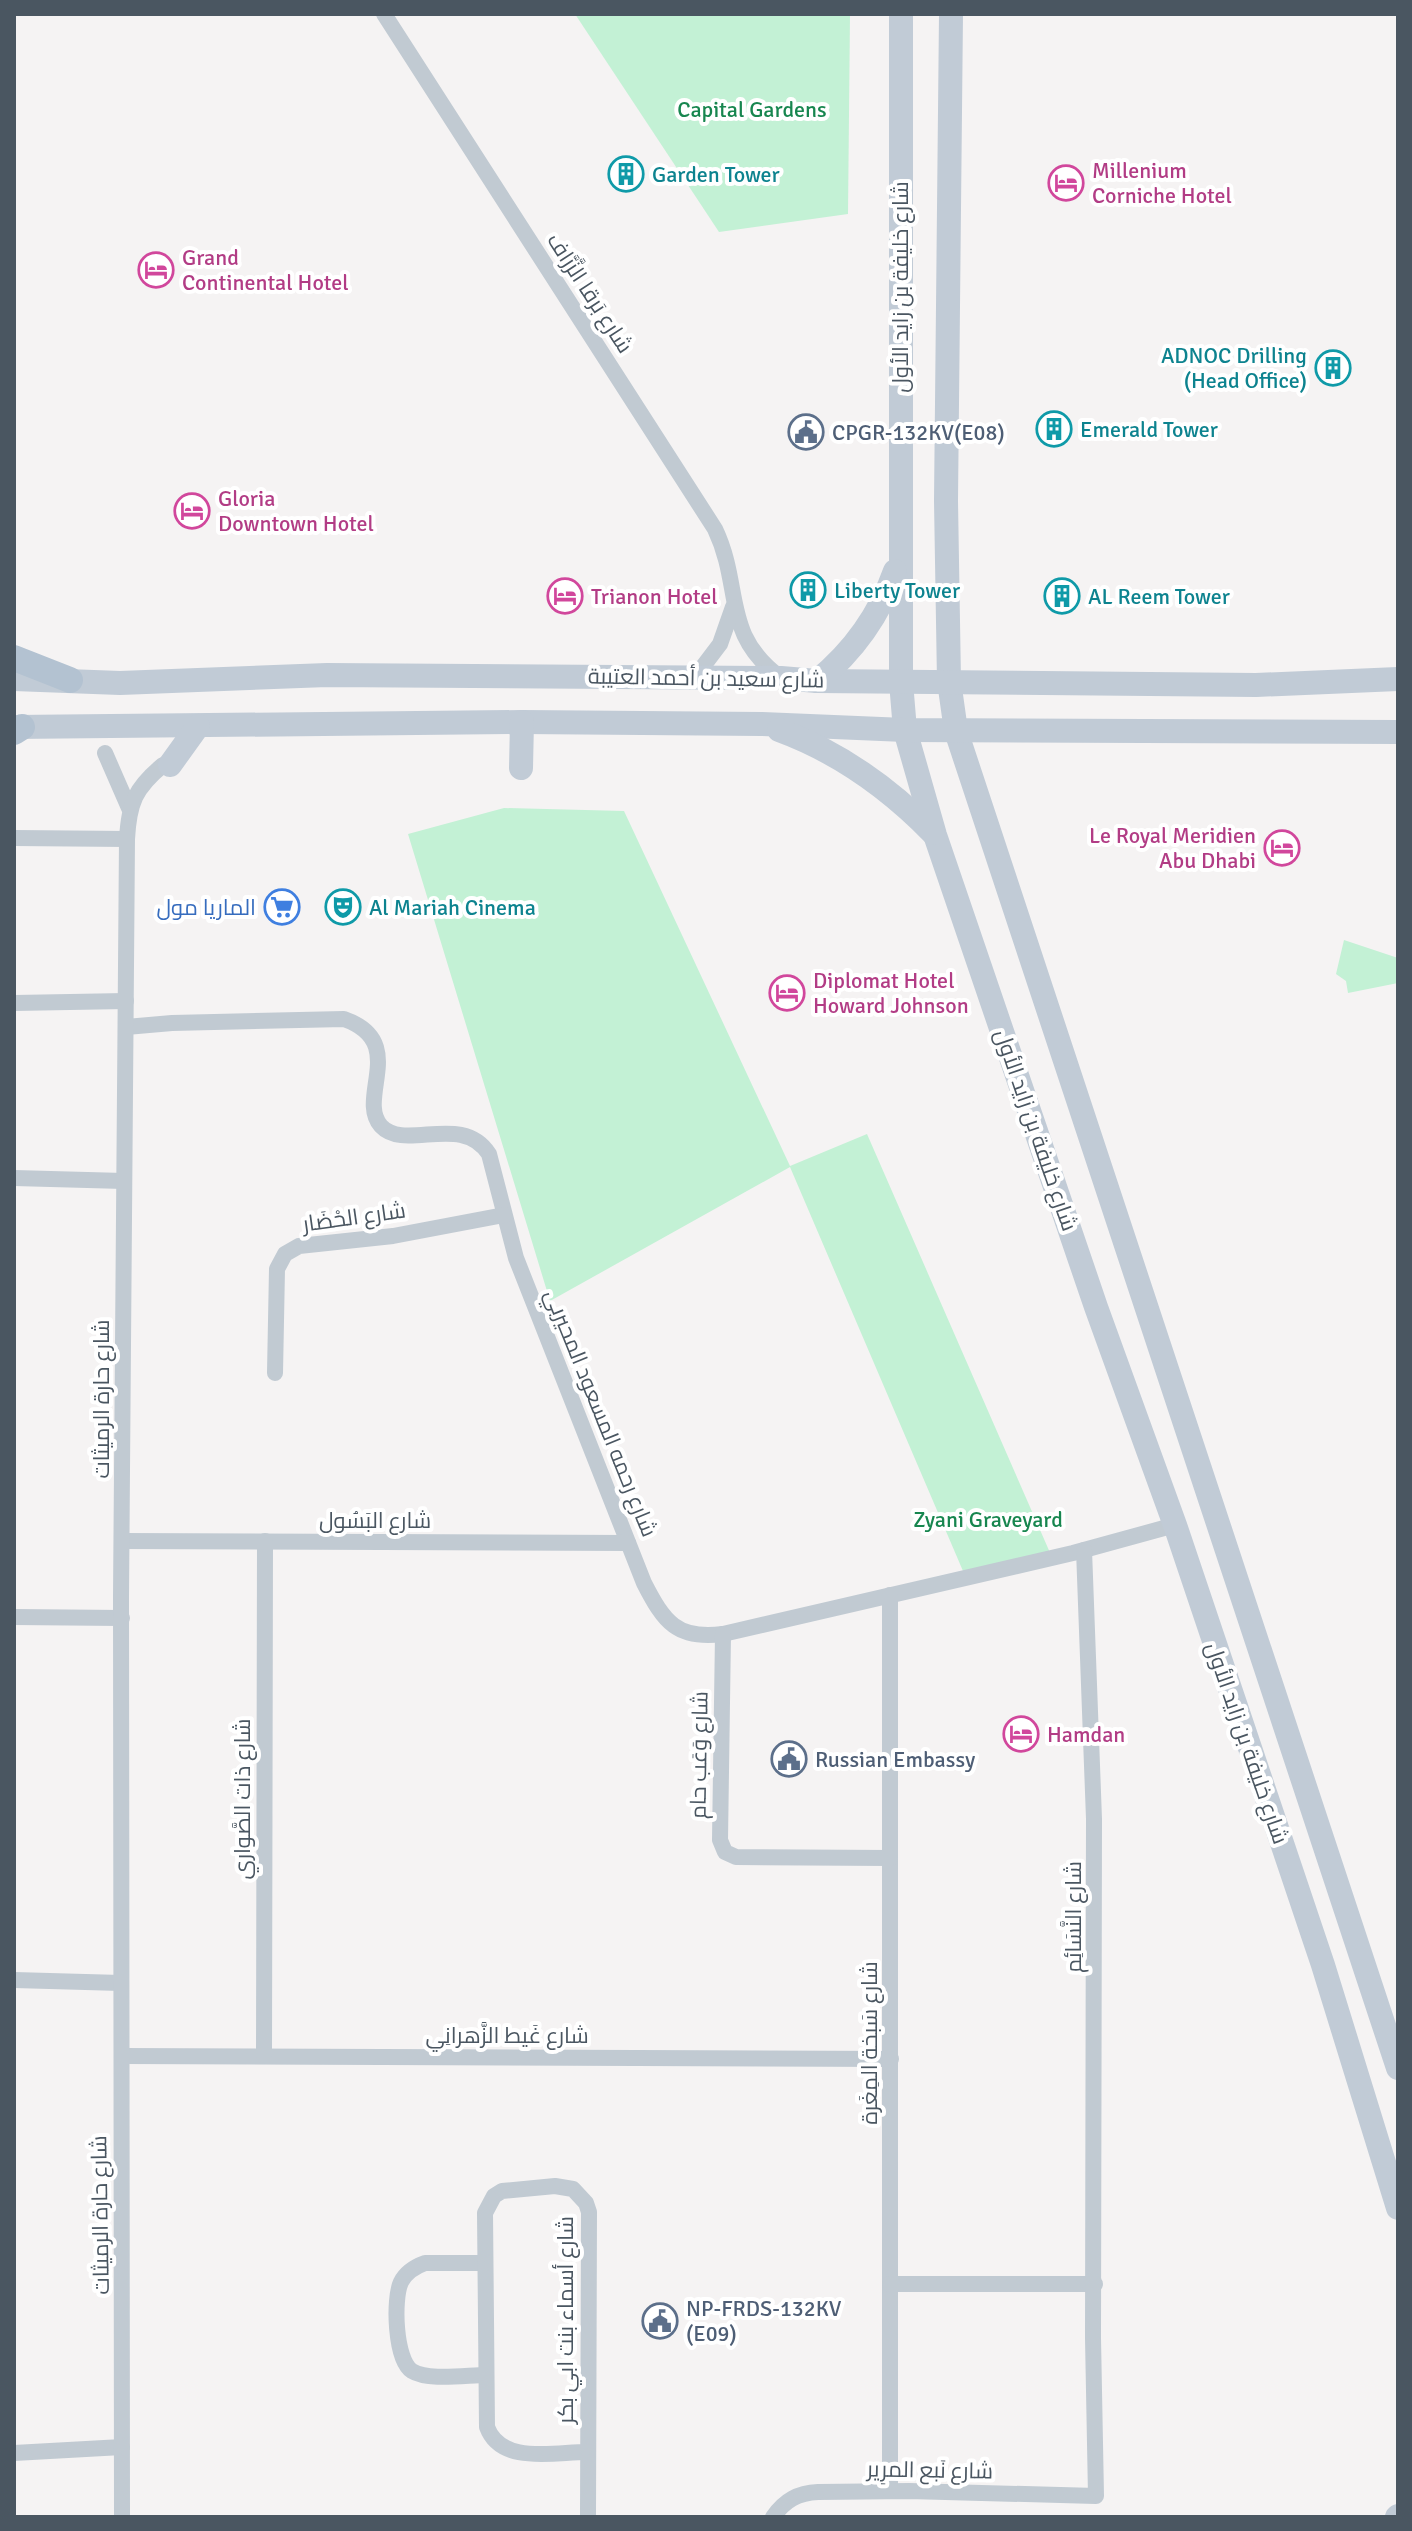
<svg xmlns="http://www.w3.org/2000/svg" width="1412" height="2531" font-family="Signika,Cairo,sans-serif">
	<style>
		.green { fill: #c3f1d5 }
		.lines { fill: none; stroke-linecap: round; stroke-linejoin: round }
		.street { stroke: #c1cad2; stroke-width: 16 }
		.secondary { stroke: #c1cbd6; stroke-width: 24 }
		.primary { stroke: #b3c2d1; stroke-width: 26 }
		.labels { text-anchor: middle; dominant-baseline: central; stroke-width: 8; stroke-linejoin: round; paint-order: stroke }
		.park-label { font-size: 22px; fill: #17864f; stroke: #fff }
		.hotel-label { font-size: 22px; fill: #b23c85; stroke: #fff; text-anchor: start }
		.culture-label { font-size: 22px; fill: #0d838f; stroke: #fff; text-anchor: start }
		.street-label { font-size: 22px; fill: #4a5661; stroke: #fff }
		.service-label { font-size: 22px; fill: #4e5e75; stroke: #fff; text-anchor: start }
		.shop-label { font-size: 22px; fill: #366cbe; stroke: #fff; text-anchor: end }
	</style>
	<rect width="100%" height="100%" fill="#f5f3f3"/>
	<g class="green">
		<path d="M575,14h275l-2,200 -129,18z"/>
		<path d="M504,808l120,3 166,355 77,-32 184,421 -88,16 -173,-404 -240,134 -142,-467z"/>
		<path d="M1344,940l54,18v25l-50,10 -2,-12 -10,-7z"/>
	</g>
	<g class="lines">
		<g class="street">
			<path d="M384,14l331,515c28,59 6,105 66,149"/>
			<path d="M695,677l25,-33 13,-37"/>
			<path d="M105,753l24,55"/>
			<path d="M14,838l113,1"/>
			<path d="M14,1003l112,-2"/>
			<path d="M126,1027l46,-4 172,-4c65,23 12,79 37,107 24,26 81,-14 108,28l27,104 128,325c20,39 33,57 79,51l350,-81 102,-28"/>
			<path d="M14,1178l110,3"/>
			<path d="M275,1373l2,-104 8,-15 14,-8 94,-10 111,-21"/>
			<path d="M122,1541l506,2"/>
			<path d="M890,1595v896"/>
			<path d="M14,1617l108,1"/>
			<path d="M723,1634l-3,206 5,12 11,5 154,1"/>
			<path d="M14,1980l107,3"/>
			<path d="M123,2056l768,3"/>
			<path d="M264,2056l1,-515"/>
			<path d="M485,2263h-60c-11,4 -19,9 -24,19 -8,17 -6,78 11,89 16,10 55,4 74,4"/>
			<path d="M890,2284h205"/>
			<path d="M587,2452c-33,0 -86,13 -100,-25l-2,-214 9,-17 8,-5 53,-5 18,3 13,14 3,9 -1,305"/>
			<path d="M14,2453l108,-6"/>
			<path d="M122,2517l-1,-920 6,-758c2,-36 8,-51 36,-74"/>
			<path d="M773,2517c12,-17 25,-24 45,-25l91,-1 187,5 -3,-158 1,-519 -10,-269"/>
		</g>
		<g class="secondary">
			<path d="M901,14v668l4,48 30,105 161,472 79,218 148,440 75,243"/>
			<path d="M951,14l-5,487 3,180 7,50 442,1337"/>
			<path d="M14,679l106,4 207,-8 454,3 36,3 439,4 142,-6"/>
			<path d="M817,681c37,-30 62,-65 78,-110"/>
			<path d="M14,727l508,-5 240,2 143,6 493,2"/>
			<path d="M779,730c60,22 110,58 154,103"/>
			<path d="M170,765l28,-39"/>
			<path d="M521,768l1,-46"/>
			<path d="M1397,2517l1,-1"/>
		</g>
		<g class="primary">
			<path d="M14,658l56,22"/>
			<path d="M14,732l8,-5"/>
		</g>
	</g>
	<defs>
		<symbol id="building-ring" viewBox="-11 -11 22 22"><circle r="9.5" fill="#fff" stroke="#0f9aa8" stroke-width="1.5"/><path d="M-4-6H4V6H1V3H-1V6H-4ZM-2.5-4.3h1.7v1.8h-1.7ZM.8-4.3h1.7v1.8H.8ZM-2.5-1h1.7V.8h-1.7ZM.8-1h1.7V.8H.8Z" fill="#0f9aa8"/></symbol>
		<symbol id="hotel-ring" viewBox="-11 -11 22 22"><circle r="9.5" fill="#fff" stroke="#d1479c" stroke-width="1.5"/><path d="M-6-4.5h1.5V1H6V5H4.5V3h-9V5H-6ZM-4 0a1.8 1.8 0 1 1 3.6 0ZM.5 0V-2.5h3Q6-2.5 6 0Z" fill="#d1479c"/></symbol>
		<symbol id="civic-ring" viewBox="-11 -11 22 22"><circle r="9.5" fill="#fff" stroke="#5c6f8a" stroke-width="1.5"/><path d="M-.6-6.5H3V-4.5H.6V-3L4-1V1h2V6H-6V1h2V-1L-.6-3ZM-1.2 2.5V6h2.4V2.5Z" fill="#5c6f8a"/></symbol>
		<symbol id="supermarket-ring" viewBox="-11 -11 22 22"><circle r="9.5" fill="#fff" stroke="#3f7fe0" stroke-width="1.5"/><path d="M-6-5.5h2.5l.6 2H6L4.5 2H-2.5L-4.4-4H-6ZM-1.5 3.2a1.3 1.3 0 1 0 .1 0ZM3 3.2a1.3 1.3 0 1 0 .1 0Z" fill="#3f7fe0"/></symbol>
		<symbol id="theatre-ring" viewBox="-11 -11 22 22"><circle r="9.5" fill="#fff" stroke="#0f9aa8" stroke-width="1.5"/><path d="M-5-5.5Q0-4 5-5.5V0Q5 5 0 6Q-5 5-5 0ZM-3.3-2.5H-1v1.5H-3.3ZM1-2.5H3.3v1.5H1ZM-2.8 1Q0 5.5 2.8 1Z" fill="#0f9aa8"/></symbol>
	</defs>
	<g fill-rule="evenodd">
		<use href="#building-ring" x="606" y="154" width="40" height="40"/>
		<use href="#hotel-ring" x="1046" y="163" width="40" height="40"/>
		<use href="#hotel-ring" x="136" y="250" width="40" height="40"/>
		<use href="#building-ring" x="1313" y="348" width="40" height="40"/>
		<use href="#building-ring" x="1034" y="409" width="40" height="40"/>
		<use href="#civic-ring" x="786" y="412" width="40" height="40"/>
		<use href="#hotel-ring" x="172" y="491" width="40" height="40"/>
		<use href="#building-ring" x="788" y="570" width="40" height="40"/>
		<use href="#hotel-ring" x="545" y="576" width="40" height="40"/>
		<use href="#building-ring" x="1042" y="576" width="40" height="40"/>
		<use href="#hotel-ring" x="1262" y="828" width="40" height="40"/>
		<use href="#supermarket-ring" x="262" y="887" width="40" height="40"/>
		<use href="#theatre-ring" x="323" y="887" width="40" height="40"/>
		<use href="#hotel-ring" x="767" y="973" width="40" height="40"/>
		<use href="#hotel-ring" x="1001" y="1714" width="40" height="40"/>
		<use href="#civic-ring" x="769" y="1739" width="40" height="40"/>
		<use href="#civic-ring" x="640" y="2301" width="40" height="40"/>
	</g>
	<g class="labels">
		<g class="park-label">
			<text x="752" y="109">Capital Gardens</text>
			<text x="988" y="1519">Zyani Graveyard</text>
		</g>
		<g class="hotel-label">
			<text x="1092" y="170">Millenium<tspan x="1092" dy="25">Corniche Hotel</tspan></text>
			<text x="182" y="257">Grand<tspan x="182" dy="25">Continental Hotel</tspan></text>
			<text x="218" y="498">Gloria<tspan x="218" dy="25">Downtown Hotel</tspan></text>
			<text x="591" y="596">Trianon Hotel</text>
			<text x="1256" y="835" text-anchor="end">Le Royal Meridien<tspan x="1256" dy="25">Abu Dhabi</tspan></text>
			<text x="813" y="980">Diplomat Hotel<tspan x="813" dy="25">Howard Johnson</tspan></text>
			<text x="1047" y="1734">Hamdan</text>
		</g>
		<g class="culture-label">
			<text x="652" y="174">Garden Tower</text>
			<text x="1307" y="355" text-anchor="end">ADNOC Drilling<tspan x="1307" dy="25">(Head Office)</tspan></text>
			<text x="1080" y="429">Emerald Tower</text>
			<text x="834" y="590">Liberty Tower</text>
			<text x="1088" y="596">AL Reem Tower</text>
			<text x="369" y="907">Al Mariah Cinema</text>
		</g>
		<g class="street-label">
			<text transform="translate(900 287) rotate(-90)">شارع خليفة بن زايد الأول</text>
			<text transform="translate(590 293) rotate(57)">شارع بَرقا الزَّرَّاف</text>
			<text transform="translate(706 678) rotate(1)">شارع سعيد بن أحمد العتيبة</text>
			<text transform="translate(1036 1130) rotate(71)">شارع خليفة بن زايد الأول</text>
			<text transform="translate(354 1217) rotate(-8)">شارع الحْضَار</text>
			<text transform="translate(101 1399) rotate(-90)">شارع حارة الرميثات</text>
			<text transform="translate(601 1413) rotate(68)">شارع رحمه المسعود المحيربي</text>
			<text x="375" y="1520">شارع البَسُول</text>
			<text transform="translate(1247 1743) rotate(71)">شارع خليفة بن زايد الأول</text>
			<text transform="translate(699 1755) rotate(-89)">شارع وَعَب حام</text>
			<text transform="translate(242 1799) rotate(-90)">شارع ذات الصَّواري</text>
			<text transform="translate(1073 1917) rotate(-90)">شارع النَّسَائِم</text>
			<text x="507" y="2035">شارع غَيط الزَّهرانِي</text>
			<text transform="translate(869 2043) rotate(-90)">شارع سَبخة المِغَرة</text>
			<text transform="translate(100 2215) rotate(-91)">شارع حارة الرميثات</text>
			<text transform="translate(565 2320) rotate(-90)">شارع أسماء بنت ابي بكر</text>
			<text transform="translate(930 2470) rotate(1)">شارع نَبع المرِير</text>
		</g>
		<g class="service-label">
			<text x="832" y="432">CPGR-132KV(E08)</text>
			<text x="815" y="1759">Russian Embassy</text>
			<text x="686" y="2308">NP-FRDS-132KV<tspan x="686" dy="25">(E09)</tspan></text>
		</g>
		<g class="shop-label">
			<text x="256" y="907">الماريا مول</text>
		</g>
	</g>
	<rect width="1412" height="2531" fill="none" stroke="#4a5661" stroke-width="32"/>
</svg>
